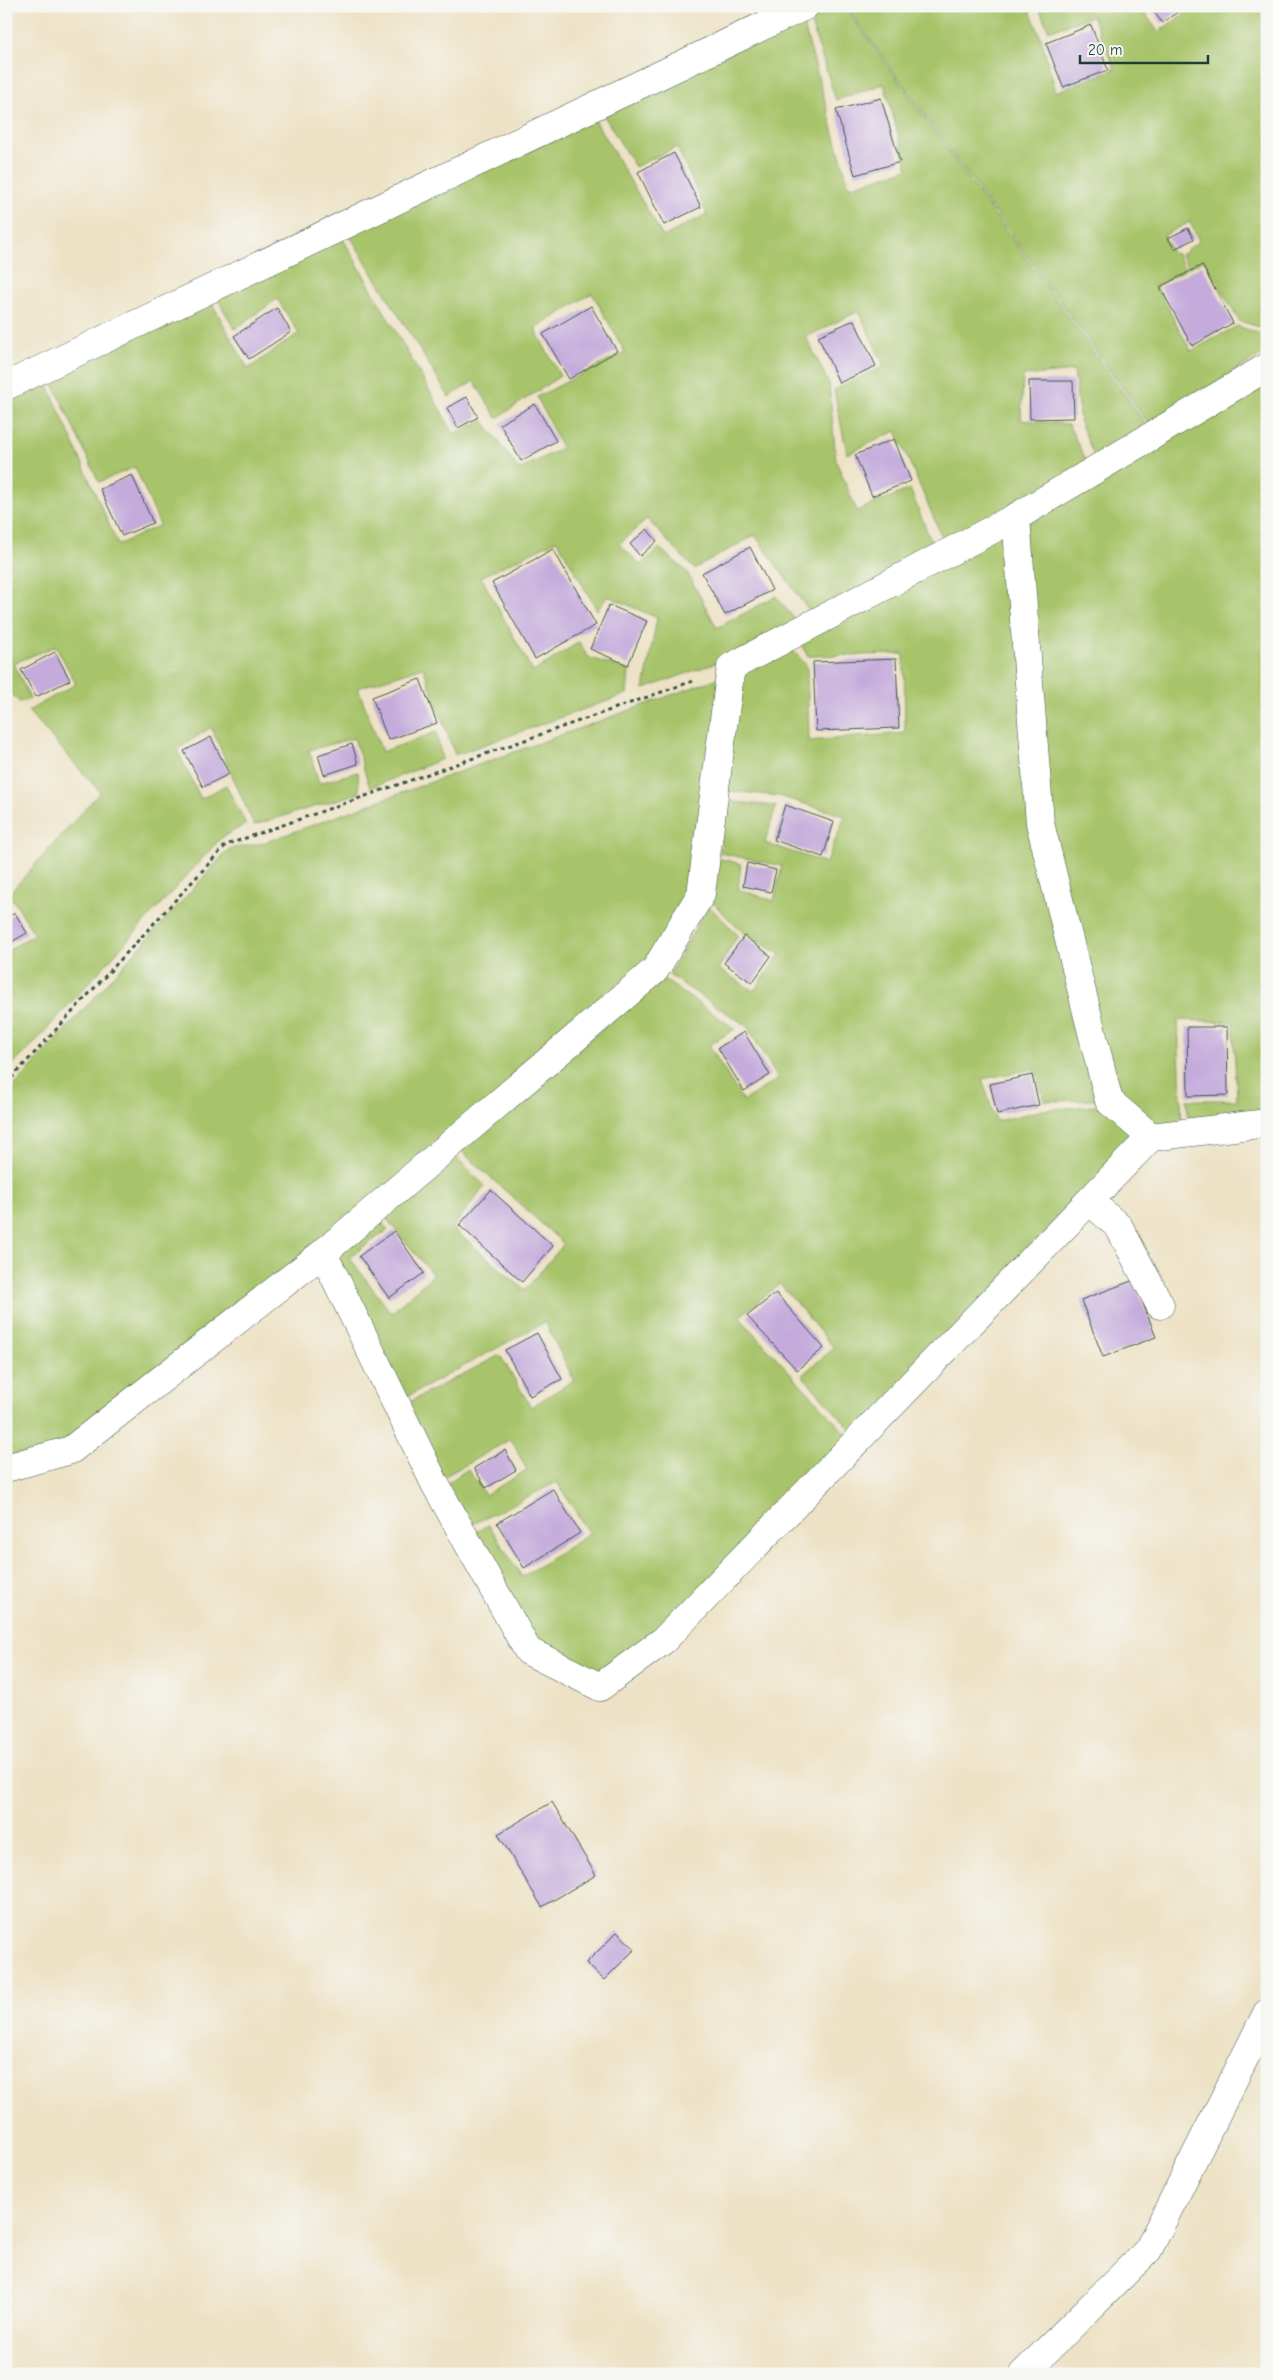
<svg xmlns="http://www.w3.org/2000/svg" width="1273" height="2380" font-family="'Comic Neue',sans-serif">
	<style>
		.green { fill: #a8c46b; stroke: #648050 }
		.building { fill: #c4abdb }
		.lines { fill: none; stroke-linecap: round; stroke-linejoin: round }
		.street-casing { stroke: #3e564a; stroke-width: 29 }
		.path { stroke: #3e564a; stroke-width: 3; stroke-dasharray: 4 4; stroke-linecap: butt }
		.street { stroke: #fff; stroke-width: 28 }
	</style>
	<rect width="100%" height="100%" fill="#f6f6f2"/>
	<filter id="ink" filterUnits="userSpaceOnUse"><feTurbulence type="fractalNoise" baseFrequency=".02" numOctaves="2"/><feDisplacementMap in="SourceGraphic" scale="10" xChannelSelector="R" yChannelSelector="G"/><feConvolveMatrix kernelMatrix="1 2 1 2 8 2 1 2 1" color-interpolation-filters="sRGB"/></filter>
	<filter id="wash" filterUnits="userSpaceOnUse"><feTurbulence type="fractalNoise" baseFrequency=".0096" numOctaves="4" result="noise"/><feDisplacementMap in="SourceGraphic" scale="20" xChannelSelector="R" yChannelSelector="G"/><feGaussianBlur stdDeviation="1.12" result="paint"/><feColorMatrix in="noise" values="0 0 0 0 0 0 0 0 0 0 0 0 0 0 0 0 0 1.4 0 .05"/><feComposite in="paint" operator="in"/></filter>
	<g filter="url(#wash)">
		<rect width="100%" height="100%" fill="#ede2c5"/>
		<g class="green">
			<path d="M818,6h26l306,424 -54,31 -16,-39 -6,-51 -51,5 -2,44 47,4 21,42 -143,80 -50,-115 -49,23 -13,-64 50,-24 -25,-55 -53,26 23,47 7,77 21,50 53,-22 25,62 -123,64 -57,-80 -61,34 -47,-50 -28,25 22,21 18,-17 28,24 30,56 59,-32 23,29 -73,34 -82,30 13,-71 -49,-22 -11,14 -40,-70 -76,37 52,95 46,-30 9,15 41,14 -2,23 -172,61 -32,-88 -65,21 24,64 54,-20 6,27 -72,29 -16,-50 -45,12 10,33 39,-11 1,21 -105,32 -43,-98 -34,23 24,49 25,-14 20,39 -25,14 -197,216 -18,16v-118l28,-18 -17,-29 -9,-10 92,-103 -72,-81 48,-27 -20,-38 -42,17 16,36 -11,3 -13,-14v-294l38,-18 74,169 42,-20 -25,-58 -36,15 -50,-107 159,-79 40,73 51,-36 -22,-34 -42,30 -21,-36 125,-61 115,202 29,-14 36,50 43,-22 -25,-51 88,-45 -33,-59 -57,36 25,47 -63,42 -23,-37 -25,16 -104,-169 247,-113 71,122 44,-23 -30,-67 -42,20 -32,-53 199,-95 47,168 59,-18 -24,-85 -48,16 -29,-89z"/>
			<path d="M846,6h182l12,29 16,57 59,-23 -23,-53 -43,15 -11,-25h102l18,26 33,-23 -2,-3h78v323l-28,-8 -35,-61 -16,8 -7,-13 18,-14 -9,-19 -26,13 8,18 5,1 8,16 -29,16 35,65 46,-25 30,10v16l-119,71z"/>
			<path d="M1267,377v737l-78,12 -2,-26h50l-4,-78 -55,-2 4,109 -29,2 -39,-35 -68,-276 -23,-301z"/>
			<path d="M1011,525l23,298 67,277 -56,1 -11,-32 -52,10 14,42 47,-11 63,-5 39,34 -290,295 -53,-59 32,-27 -54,-64 -41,33 112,122 -193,195 -56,44 -71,-34 -61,-110 19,-9 33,52 67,-43 -32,-52 -92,46 -19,-44 22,-15 17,26 42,-25 -16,-31 -73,41 -34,-75 96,-50 31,52 43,-27 -29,-58 -146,79 -69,-147 46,-38 12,14 -39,27 42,56 42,-38 -52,-63 72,-58 32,32 -33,42 73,62 39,-46 -106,-96 205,-169 72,50 -26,16 34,56 35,-22 -31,-53 -78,-51 39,-70 30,30 -20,34 36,22 26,-36 -40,-25 -28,-28 5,-44 24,6 -3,25 36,12 8,-35 -62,-13 3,-52 53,5 -11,37 61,20 19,-47 -66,-20 -56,-6 14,-118 51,-27 19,21 2,75 96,-8 -1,-79 -96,2 -10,-16z"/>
			<path d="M724,676l-31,217 -43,69 -324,281 -258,203 -62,10v-97l8,-3 -8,-22v-239l223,-246 34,-6z"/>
		</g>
		<g id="blocks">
			<g class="building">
				<path d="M1150,6h32l1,2 -21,15z"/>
				<path d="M1091,25l17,45 -45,17 -17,-44z"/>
				<path d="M881,98l19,64 -45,13 -19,-65z"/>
				<path d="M674,153l27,54 -37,18 -26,-53z"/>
				<path d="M1188,228l6,11 -20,10 -6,-11z"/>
				<path d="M1202,265l31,58 -41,23 -32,-59z"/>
				<path d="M591,306l26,45 -48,28 -26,-45z"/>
				<path d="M277,308l14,24 -42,27 -15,-23z"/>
				<path d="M854,320l22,46 -37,17 -21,-47z"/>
				<path d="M1029,381h44l1,37 -44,1z"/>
				<path d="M467,397l11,20 -20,11 -11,-20z"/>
				<path d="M535,404l21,37 -35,20 -21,-37z"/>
				<path d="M894,439l17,42 -39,15 -17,-41z"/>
				<path d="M132,475l21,48 -31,13 -22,-47z"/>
				<path d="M647,529l10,12 -17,15 -10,-12z"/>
				<path d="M750,547l22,43 -47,25 -23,-42z"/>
				<path d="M553,549l43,76 -61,34 -43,-76z"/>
				<path d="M609,605l38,16 -19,44 -38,-16z"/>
				<path d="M55,652l15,28 -34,17 -15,-27z"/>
				<path d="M896,659l3,69 -83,3 -3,-69z"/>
				<path d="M420,679l17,44 -49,17 -16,-43z"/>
				<path d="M211,737l18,37 -26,13 -19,-36z"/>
				<path d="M352,744l6,20 -34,11 -6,-20z"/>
				<path d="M785,805l49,17 -11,35 -49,-17z"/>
				<path d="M747,863l29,7 -5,22 -28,-6z"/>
				<path d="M15,913l12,20 -21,12v-27z"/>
				<path d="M744,936l27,20 -19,27 -28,-20z"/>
				<path d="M1187,1027h40l1,68 -40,1z"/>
				<path d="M744,1032l26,43 -26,16 -26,-43z"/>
				<path d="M1032,1075l7,30 -42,9 -7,-30z"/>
				<path d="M491,1190l62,56 -31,36 -63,-57z"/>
				<path d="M394,1231l30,42 -35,25 -30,-42z"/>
				<path d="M1134,1280l22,57 -53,20 -22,-57z"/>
				<path d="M776,1293l48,55 -27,22 -50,-54z"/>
				<path d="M537,1333l25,46 -32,17 -25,-46z"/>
				<path d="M505,1450l11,20 -30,18 -12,-20z"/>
				<path d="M553,1489l27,44 -56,35 -27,-45z"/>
				<path d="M552,1802l44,73 -54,32 -44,-73z"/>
				<path d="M617,1932l18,17 -31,31 -18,-17z"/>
			</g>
		</g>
	</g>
	<g filter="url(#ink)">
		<use href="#blocks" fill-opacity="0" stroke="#3e564a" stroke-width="1"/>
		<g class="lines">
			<defs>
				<g id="street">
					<path d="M6,386l799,-380"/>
					<path d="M1016,517l24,306 69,278 42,36 116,-14"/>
					<path d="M1090,1201l29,26 41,78"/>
					<path d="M323,1253l112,231 93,167 72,36 64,-47 487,-503"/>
					<path d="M6,1468l65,-18 252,-197 332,-283 46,-76 30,-227 285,-150 251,-150"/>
					<path d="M1023,2374l125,-124 119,-237"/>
				</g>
			</defs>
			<use href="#street" class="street-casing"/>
			<path class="path" d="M6,1084l220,-239 467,-164"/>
			<use href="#street" class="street"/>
		</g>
	</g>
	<rect width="1273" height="2380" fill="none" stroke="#f6f6f2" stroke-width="25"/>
	<path d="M1080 55v8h128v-8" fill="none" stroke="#1f3d34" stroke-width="2.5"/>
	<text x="1088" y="55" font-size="15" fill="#1f3d34" stroke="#f6f6f2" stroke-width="4" paint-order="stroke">20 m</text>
</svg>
